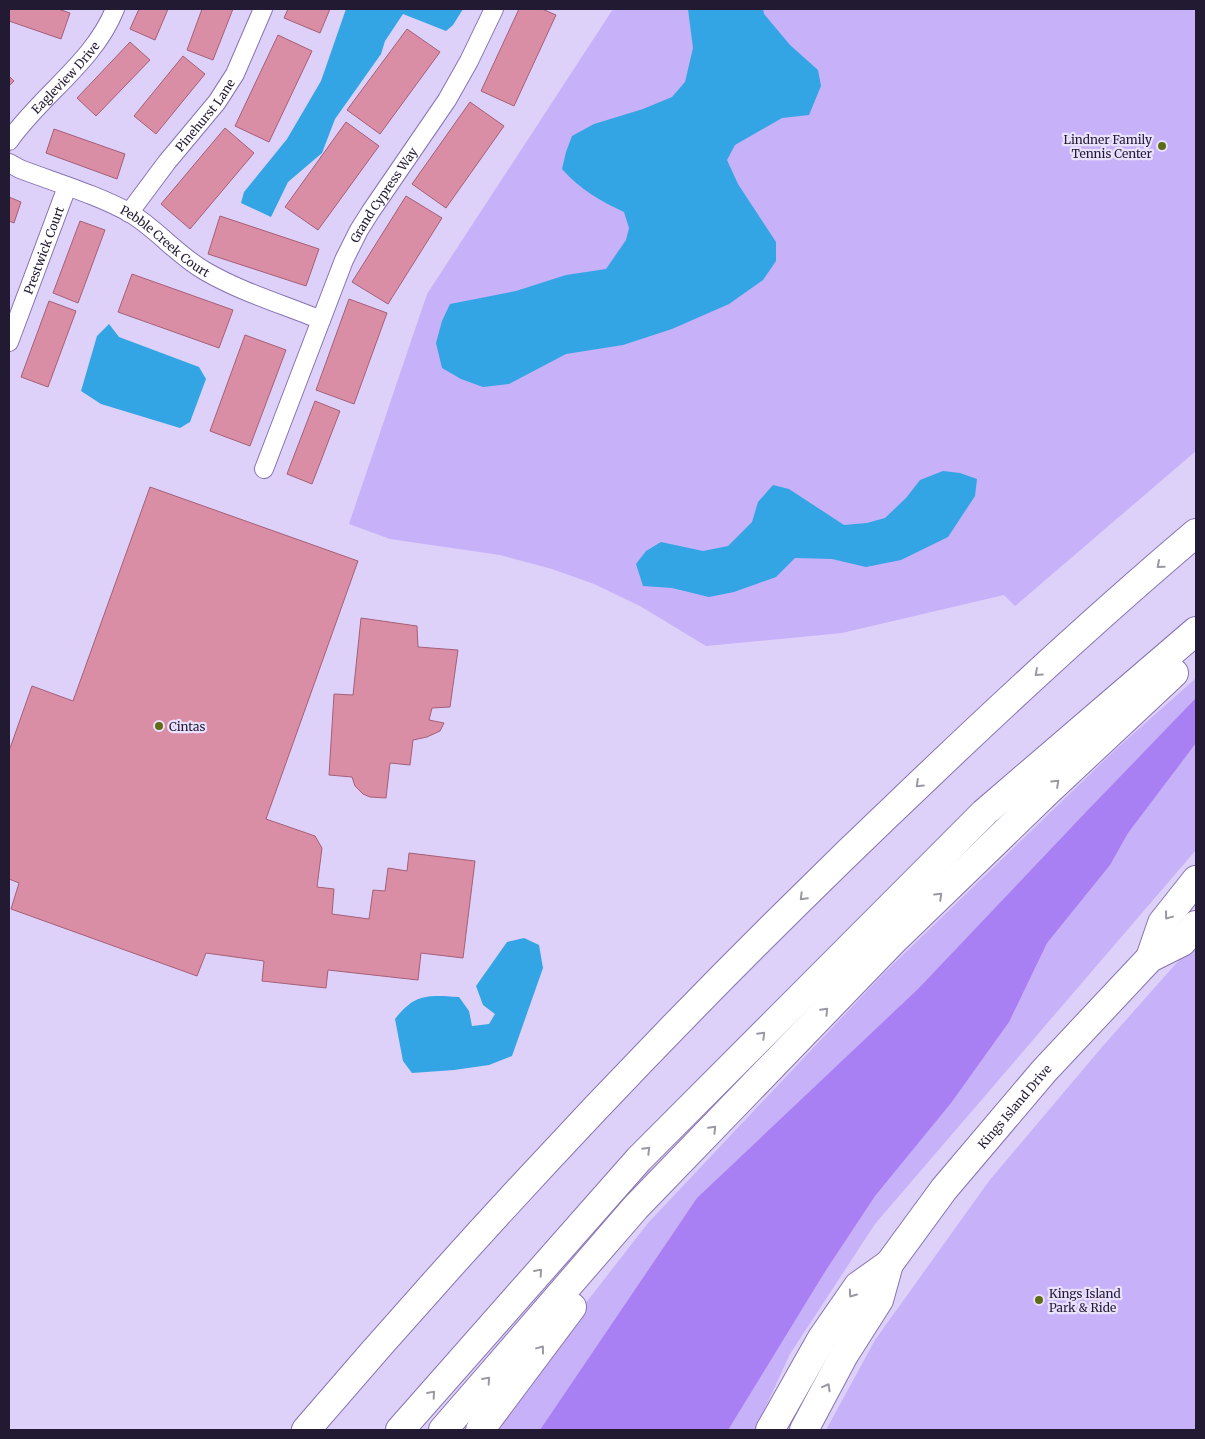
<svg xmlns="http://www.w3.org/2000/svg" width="1205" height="1439" font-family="Merriweather,serif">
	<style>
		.green { fill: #c7b1f8 }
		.forest { fill: #a97ff4 }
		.water { fill: #33a5e4 }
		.building { fill: #d98ea6; stroke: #a55f77 }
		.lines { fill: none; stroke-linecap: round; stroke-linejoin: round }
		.minor-casing { stroke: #8773b1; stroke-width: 20 }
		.primary-casing { stroke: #8773b1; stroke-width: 30 }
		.motorway-casing { stroke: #8773b1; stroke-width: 30 }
		.minor { stroke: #fff; stroke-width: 18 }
		.primary { stroke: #fff; stroke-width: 28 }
		.motorway { stroke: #fff; stroke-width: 28 }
		.oneway { stroke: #9c98a3 }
		.poi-dot { fill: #5f6c16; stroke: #e9e1fd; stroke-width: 2 }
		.labels { text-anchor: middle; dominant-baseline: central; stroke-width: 4.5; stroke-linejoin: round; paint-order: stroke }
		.street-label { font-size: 12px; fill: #221932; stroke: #e9e1fd }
		.poi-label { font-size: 12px; fill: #221932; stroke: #e9e1fd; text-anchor: start }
	</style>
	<rect width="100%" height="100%" fill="#ddd1fa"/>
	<g class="green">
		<path d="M613,9h583v442l-181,155 -11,-11 -162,38 -136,13 -66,-40 -46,-22 -42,-15 -52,-14 -110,-16 -41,-15 78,-230z"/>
		<path d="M1196,678v172l-321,374 -85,130 -35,76h-268l161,-207 234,-248 232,-224z"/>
		<path d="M1196,941v489h-370l49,-90 114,-159 113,-134z"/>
	</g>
	<path class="forest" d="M1196,698v45l-68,90 -18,32 -63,78 -38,79 -58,81 -76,93 -49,74 -98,160h-188l157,-232 221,-209 168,-177z"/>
	<g class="water">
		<path d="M346,9h117l-10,16 -7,6 -43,-17 -18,27 -4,13 -46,65 -13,34 -34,29 -17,35 -30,-14 3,-11 43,-53 34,-58z"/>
		<path d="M688,9h75l1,5 26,31 28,25 3,16 -12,29 -27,3 -47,27 -8,15 11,24 38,58v19l-13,19 -34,24 -57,25 -49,16 -57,9 -57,30 -26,3 -22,-8 -19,-11 -6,-25 6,-22 8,-17 66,-13 50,-16 40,-6 20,-29 3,-12 -5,-16c-25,-12 -43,-22 -62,-43l4,-17 6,-16 22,-12 49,-15 29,-12 13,-15 8,-34z"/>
		<path d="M109,324l10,13 80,30 7,12 -16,43 -10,6 -79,-24 -20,-13 16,-55z"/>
		<path d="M943,471l17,2 17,6 -2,17 -27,41 -47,23 -35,7 -34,-8 -37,-1 -19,19 -42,15 -25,5 -37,-9 -29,-2 -7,-22 10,-13 15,-9 42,9 25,-5 24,-24 6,-20 15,-17 16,4 55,36 23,-2 18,-5 21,-20 14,-18z"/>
		<path d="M524,938l15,7 4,23 -31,88 -23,9 -35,5 -42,3 -9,-12 -8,-42c20,-26 33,-24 64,-22l10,14 3,15 17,-2 6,-10 -12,-9 -7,-19 31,-44z"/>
	</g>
	<g class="building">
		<path d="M9,9h49l12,4 -9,26 -52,-18z"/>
		<path d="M139,9h29l-13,31 -25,-11z"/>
		<path d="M202,9h31l-20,51 -26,-10z"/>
		<path d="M288,9h42l-10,24 -36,-15z"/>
		<path d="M519,9h23l14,6 -42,91 -33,-15z"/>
		<path d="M407,29l33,23 -60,82 -33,-24z"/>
		<path d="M278,35l34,16 -43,91 -34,-16z"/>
		<path d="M130,42l20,18 -54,56 -19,-18z"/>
		<path d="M183,56l22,18 -49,60 -22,-18z"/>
		<path d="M9,76l5,5 -5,5z"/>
		<path d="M470,102l34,24 -58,82 -34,-24z"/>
		<path d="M346,122l33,24 -61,84 -33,-23z"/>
		<path d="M225,128l29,25 -64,76 -29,-25z"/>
		<path d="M54,129l71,25 -8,25 -71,-26z"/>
		<path d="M406,196l36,22 -54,86 -36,-22z"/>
		<path d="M9,197l12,5 -7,21 -5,-2z"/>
		<path d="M220,216l99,33 -13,37 -98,-32z"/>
		<path d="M80,221l25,9 -27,73 -25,-10z"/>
		<path d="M132,274l101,36 -14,38 -101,-36z"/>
		<path d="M349,299l38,14 -33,91 -38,-14z"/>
		<path d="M49,301l27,10 -28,76 -27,-10z"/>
		<path d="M245,335l41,15 -36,96 -40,-15z"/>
		<path d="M315,401l25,10 -28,73 -25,-10z"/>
		<path d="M150,487l208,74 -92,258 49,17 7,12 -5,39 17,2 -2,25 37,5 4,-29 12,1 3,-23 19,3 2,-18 66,8 -12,97 -42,-5 -3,27 -90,-10 -2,18 -64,-7 2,-20 -58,-8 -9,23 -186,-67 8,-26 -10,-4v-128l23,-65 41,15z"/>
		<path d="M361,618l56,8 1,21 40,3 -8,57 -18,1 -3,12 15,3 -4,8 -13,6 -14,3 -3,25 -20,-2 -4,35 -16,-1 -7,-3 -8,-8 -3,-9 -23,-2 5,-81 19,1z"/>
	</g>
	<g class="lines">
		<defs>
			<g id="minor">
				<path id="s1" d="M9,141c32,-46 85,-79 106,-132"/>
				<path id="s2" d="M9,163l11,6c34,13 78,26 110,44 27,16 47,42 75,58 36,21 77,33 116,49"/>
				<path id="s3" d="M129,213l38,-51 50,-60 18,-28 28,-65"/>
				<path id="s4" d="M9,342l58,-155"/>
				<path id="s5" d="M264,469l80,-209 15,-30 12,-19 76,-111 22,-39 25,-52"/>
			</g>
			<g id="primary">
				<path d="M1150,958l12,-35 34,-43"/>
				<path d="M770,1430l52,-92 36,-52 31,-22"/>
				<path id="s6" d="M804,1430l40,-75 35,-55 10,-36 55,-75 100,-118 106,-113 32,-16 14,-17"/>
			</g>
			<g id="motorway">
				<path d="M306,1430c196,-229 403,-447 622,-654 87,-83 176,-165 268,-243"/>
				<path d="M400,1430l239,-271 345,-346 212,-182"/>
				<path d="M443,1430l193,-223 256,-265 155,-150 127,-119"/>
				<path d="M480,1430l92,-123"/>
			</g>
		</defs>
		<use href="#minor" class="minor-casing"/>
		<use href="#primary" class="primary-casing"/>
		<use href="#motorway" class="motorway-casing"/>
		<use href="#minor" class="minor"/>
		<use href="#primary" class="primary"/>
		<use href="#motorway" class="motorway"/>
	</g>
	<defs><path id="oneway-chevron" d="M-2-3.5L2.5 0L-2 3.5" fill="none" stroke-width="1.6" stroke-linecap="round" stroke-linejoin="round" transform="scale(1.25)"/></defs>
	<g class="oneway">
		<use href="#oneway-chevron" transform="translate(1160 565) rotate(139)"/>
		<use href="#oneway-chevron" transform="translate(1038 673) rotate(138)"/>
		<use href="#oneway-chevron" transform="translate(1056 783) rotate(-43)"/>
		<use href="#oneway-chevron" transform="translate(919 784) rotate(137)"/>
		<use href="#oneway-chevron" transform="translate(939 896) rotate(-44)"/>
		<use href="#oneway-chevron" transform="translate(803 897) rotate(135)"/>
		<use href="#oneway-chevron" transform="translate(1168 916) rotate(127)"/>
		<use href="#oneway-chevron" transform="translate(825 1011) rotate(-46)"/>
		<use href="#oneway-chevron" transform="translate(762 1035) rotate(-45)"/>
		<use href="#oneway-chevron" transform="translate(713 1129) rotate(-46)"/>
		<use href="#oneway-chevron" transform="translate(647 1150) rotate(-45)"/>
		<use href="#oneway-chevron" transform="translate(539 1272) rotate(-49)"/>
		<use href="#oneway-chevron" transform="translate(852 1294) rotate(125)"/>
		<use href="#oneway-chevron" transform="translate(541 1349) rotate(-53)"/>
		<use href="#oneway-chevron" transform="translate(487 1380) rotate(-49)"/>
		<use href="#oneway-chevron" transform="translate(827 1387) rotate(-61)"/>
		<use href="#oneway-chevron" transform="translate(432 1394) rotate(-49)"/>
	</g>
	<g class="poi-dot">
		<circle cx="1162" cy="146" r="5"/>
		<circle cx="159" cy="726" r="5"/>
		<circle cx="1039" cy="1300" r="5"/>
	</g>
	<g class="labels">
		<g class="street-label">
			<text stroke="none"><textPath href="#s1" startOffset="85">Eagleview Drive</textPath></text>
			<text stroke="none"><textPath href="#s3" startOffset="124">Pinehurst Lane</textPath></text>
			<text stroke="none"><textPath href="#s5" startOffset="300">Grand Cypress Way</textPath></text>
			<text stroke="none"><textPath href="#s2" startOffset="176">Pebble Creek Court</textPath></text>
			<text stroke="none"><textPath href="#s4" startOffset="98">Prestwick Court</textPath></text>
			<text stroke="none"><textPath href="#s6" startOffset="389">Kings Island Drive</textPath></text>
		</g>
		<g class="poi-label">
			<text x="1152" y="139" text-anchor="end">Lindner Family<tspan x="1152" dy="14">Tennis Center</tspan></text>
			<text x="169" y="726">Cintas</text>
			<text x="1049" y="1293">Kings Island<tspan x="1049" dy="14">Park &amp; Ride</tspan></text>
		</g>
	</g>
	<rect width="1205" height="1439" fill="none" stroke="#221932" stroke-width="20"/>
</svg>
